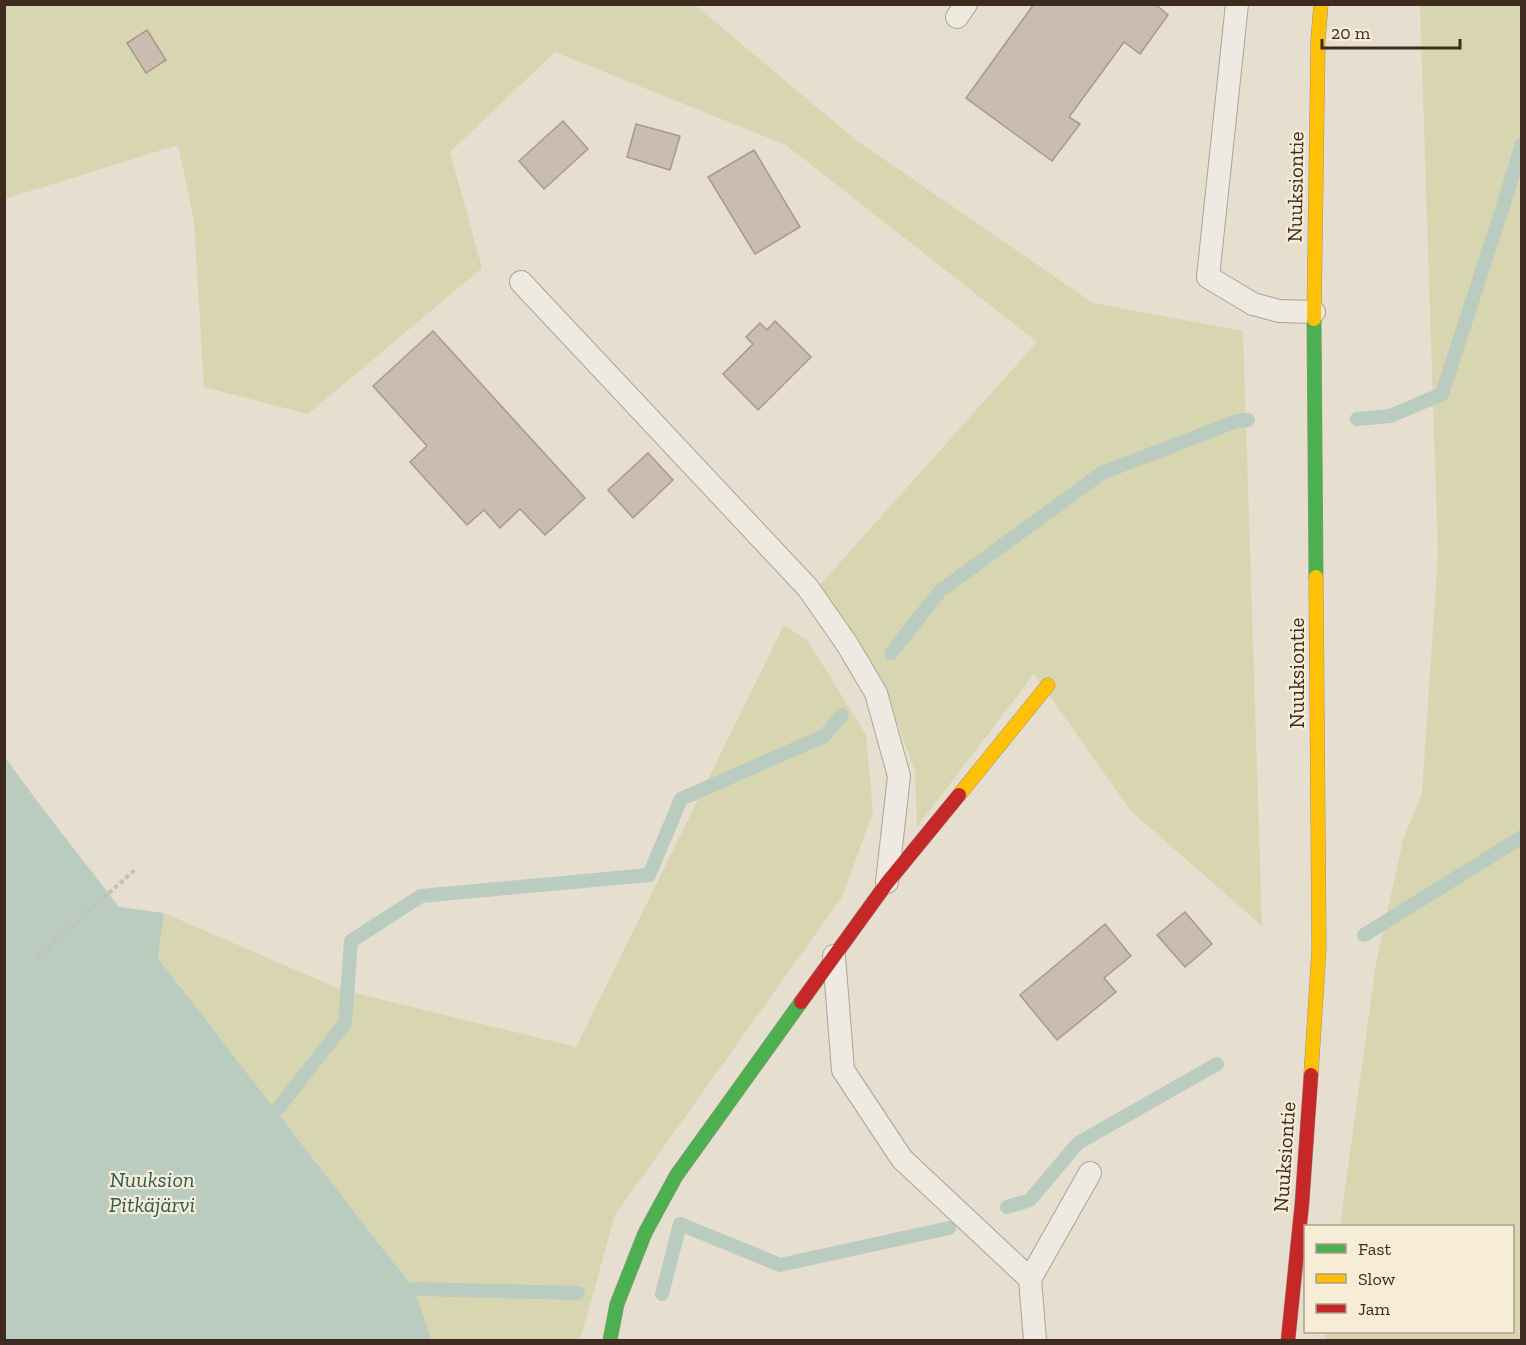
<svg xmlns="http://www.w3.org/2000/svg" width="1526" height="1345" font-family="'Zilla Slab',serif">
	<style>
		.green { fill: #d8d6b1 }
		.water { fill: #baccc0 }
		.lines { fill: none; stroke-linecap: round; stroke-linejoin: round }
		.stream { stroke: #baccc0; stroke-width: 14 }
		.building { fill: #cabcaf; stroke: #a7998e; stroke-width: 1.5 }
		.lane-casing { stroke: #aca398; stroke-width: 24 }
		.fast-casing { stroke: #9c9388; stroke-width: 15 }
		.slow-casing { stroke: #9c9388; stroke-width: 15 }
		.jam-casing { stroke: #9c9388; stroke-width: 15 }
		.path { stroke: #c7c0b7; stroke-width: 4; stroke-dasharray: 4.5 3; stroke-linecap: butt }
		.lane { stroke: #eee9e1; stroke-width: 22 }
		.fast { stroke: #4caf50; stroke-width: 14 }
		.slow { stroke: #ffc107; stroke-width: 14 }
		.jam { stroke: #c62828; stroke-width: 14 }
		.labels { text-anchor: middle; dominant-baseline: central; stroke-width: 4.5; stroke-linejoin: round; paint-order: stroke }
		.street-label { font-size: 21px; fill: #3c2b1e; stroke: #f7ecd5 }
		.water-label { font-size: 22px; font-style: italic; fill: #2d5c57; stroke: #f7ecd5 }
	</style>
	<rect width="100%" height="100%" fill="#e6decf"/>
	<g class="green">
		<path d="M5,5h690l161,135 237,163 150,28 19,595 -131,-115 -97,-137 -117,153 -2,-55 -28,-78 -68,-108 218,-244 -251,-197 -231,-93 -105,100 32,116 -174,146 -104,-27 -10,-166 -16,-76 -173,54z"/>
		<path d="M1420,5h101v1335h-196l1,-8h186v-106h-172l36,-263 27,-123 19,-47 16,-239z"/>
		<path d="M784,625l24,16 58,94 7,77 -31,85 -227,318 -35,125h-148l-18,-51 -256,-331 6,-45 178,77 234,57z"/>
	</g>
	<path class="water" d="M4,756l36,49 79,102 45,6 -6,45 256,331 18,51h-427z"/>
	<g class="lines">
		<g class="stream">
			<path d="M1357,419l33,-3 52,-22 62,-191 18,-59"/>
			<path d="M891,653l49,-62 162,-118 135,-52 11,-1"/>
			<path d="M1364,935l158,-98"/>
			<path d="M276,1111l69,-88 6,-82 70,-45 228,-21 32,-76 143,-63 18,-21"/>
			<path d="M1007,1207l23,-7 48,-57 139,-79"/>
			<path d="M414,1289l164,4"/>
			<path d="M662,1294l18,-70 100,41 169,-37"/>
		</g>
	</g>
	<g class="building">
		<path d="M1034,4h121l13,11 -28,39 -16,-12 -55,75 11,7 -28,37 -86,-63z"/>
		<path d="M147,30l19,30 -20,13 -19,-30z"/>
		<path d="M563,121l25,28 -44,40 -25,-28z"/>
		<path d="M636,124l44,12 -10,34 -43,-13z"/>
		<path d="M754,150l46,77 -45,27 -47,-77z"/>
		<path d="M775,321l36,36 -53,53 -35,-36 30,-30 -7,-7 14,-14 7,7z"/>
		<path d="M433,331l152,167 -40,37 -25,-26 -20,19 -16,-18 -17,15 -57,-63 17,-16 -54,-60z"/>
		<path d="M648,453l25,27 -40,38 -25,-28z"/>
		<path d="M1185,912l27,32 -27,23 -28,-32z"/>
		<path d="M1105,924l26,32 -27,22 12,14 -59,48 -37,-45z"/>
	</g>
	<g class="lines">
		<defs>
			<g id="lane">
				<path d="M1237,4l-29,273 45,27 26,7 35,1"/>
				<path d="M957,17l9,-13"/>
				<path d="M521,282l287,306 39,56 29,49 23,83 -12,106"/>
				<path d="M834,956l9,114 59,89 128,120 5,61"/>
				<path d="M1030,1279l60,-106"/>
			</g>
			<g id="fast">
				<path d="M1314,319l2,258"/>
				<path d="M610,1340l7,-36 28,-71 31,-57 125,-174"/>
			</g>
			<g id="slow">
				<path d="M1314,319l4,-279 3,-36"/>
				<path d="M959,795l89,-110"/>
				<path d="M1311,1075l8,-126 -3,-372"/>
			</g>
			<g id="jam">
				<path d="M801,1002l86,-119 72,-88"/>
				<path d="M1288,1340l14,-137 9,-128"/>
			</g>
		</defs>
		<use href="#lane" class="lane-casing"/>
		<use href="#fast" class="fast-casing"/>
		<use href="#slow" class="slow-casing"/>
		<use href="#jam" class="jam-casing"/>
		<path class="path" d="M36,958l101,-90"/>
		<use href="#lane" class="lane"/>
		<use href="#fast" class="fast"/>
		<use href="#slow" class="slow"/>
		<use href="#jam" class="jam"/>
	</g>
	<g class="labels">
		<g class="street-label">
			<text transform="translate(1295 187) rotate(-89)">Nuuksiontie</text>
			<text transform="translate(1296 673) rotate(-90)">Nuuksiontie</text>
			<text transform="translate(1284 1157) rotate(-86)">Nuuksiontie</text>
		</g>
		<g class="water-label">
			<text x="152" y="1179">Nuuksion<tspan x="152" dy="25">Pitkäjärvi</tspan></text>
		</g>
	</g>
	<rect width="1526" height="1345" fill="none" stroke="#3c2b1e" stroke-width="12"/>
	<rect x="1304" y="1225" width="210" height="108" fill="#f7ecd5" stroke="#ac9f8c" stroke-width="1.5"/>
	<rect x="1316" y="1244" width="30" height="9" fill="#4caf50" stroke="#ac9f8c" stroke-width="1.5"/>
	<text x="1358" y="1255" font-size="18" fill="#3c2b1e">Fast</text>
	<rect x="1316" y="1274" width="30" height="9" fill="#ffc107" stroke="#ac9f8c" stroke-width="1.5"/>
	<text x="1358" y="1285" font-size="18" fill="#3c2b1e">Slow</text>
	<rect x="1316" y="1304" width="30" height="9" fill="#c62828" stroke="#ac9f8c" stroke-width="1.5"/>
	<text x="1358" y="1315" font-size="18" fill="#3c2b1e">Jam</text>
	<path d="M1322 39v9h138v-9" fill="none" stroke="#3c2b1e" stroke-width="3"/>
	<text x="1331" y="39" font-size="18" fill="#3c2b1e" stroke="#f7ecd5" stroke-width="4.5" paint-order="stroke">20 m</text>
</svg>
